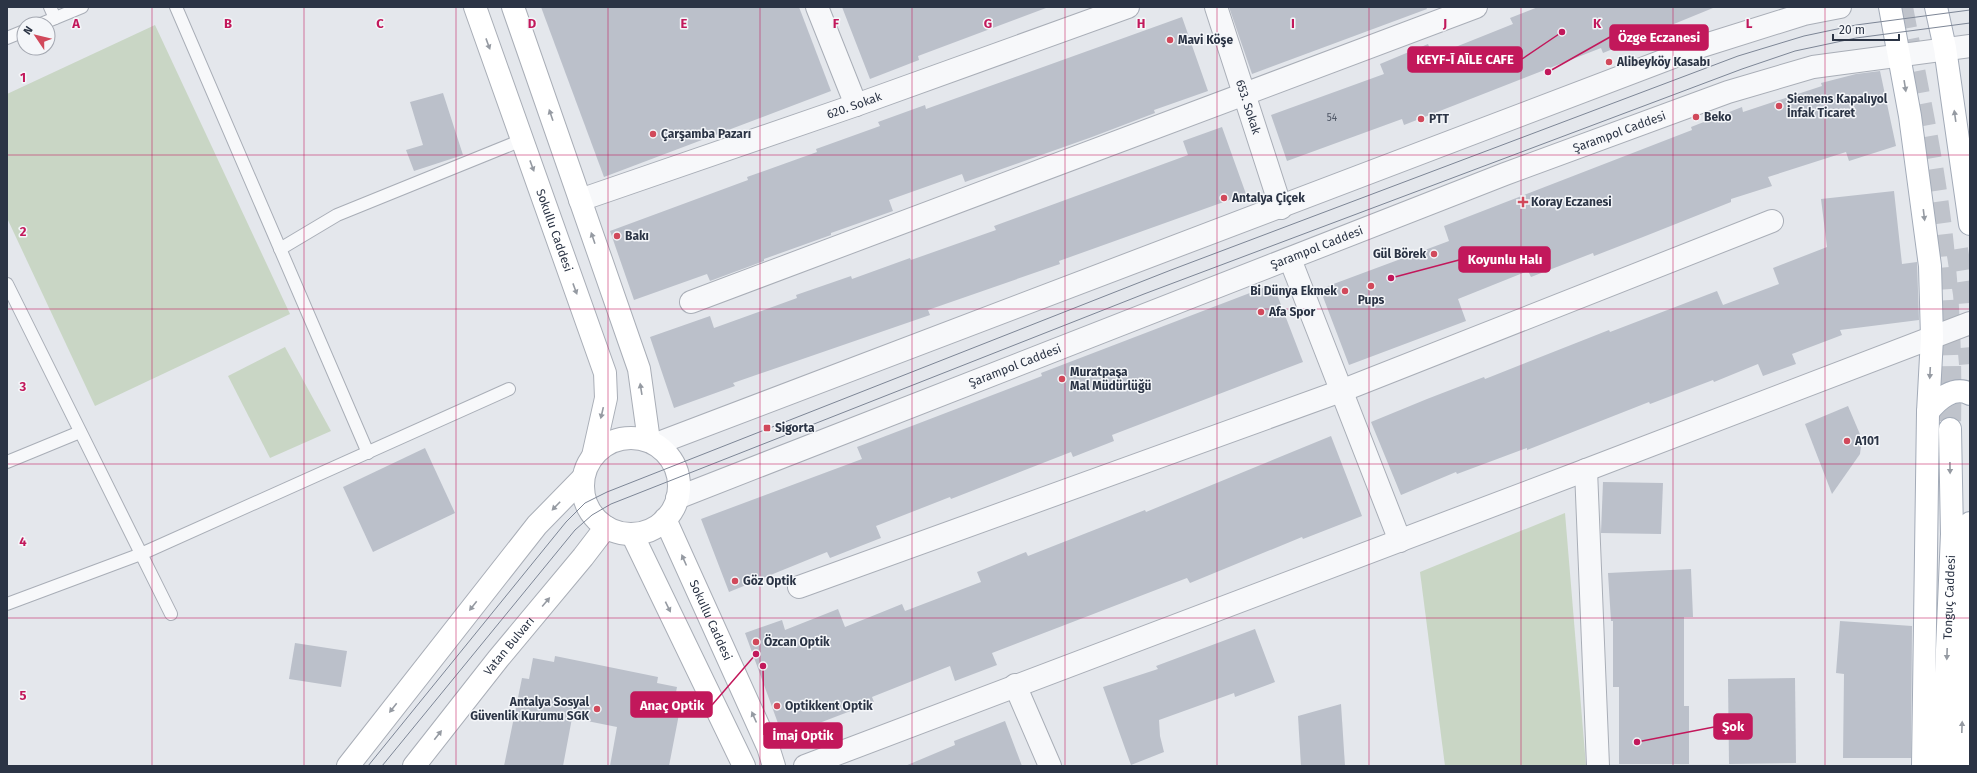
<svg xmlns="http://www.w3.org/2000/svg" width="1977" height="773" font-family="'Fira Sans',sans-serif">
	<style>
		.green { fill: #c9d6c5 }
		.building { fill: #bbc0ca }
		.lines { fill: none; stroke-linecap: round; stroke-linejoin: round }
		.primary-tunnel { stroke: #bfc3cb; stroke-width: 22; stroke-dasharray: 22 11; stroke-linecap: butt }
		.lane-casing { stroke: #a9aeb7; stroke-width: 14 }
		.street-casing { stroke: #a9aeb7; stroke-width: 24 }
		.secondary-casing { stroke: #a9aeb7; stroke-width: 24 }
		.primary-casing { stroke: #a3abb8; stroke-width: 24 }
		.lane { stroke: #f7f8fa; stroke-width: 12 }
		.street { stroke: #f7f8fa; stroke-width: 22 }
		.secondary { stroke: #fff; stroke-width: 22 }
		.primary { stroke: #fff; stroke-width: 22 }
		.tram { stroke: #7d8696; stroke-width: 1 }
		.oneway { fill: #959aa2 }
		.grid { fill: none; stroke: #c2185b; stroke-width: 1; stroke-opacity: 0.55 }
		.poi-dot { fill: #d1495b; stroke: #f4f6f9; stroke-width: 1.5 }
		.labels { text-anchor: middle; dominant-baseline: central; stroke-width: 3; stroke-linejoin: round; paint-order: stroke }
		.number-label { font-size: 10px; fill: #4f5766 }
		.poi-label { font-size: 12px; font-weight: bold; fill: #2b3445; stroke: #f4f6f9; text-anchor: start }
		.street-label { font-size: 12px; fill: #2b3445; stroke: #f4f6f9 }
		.grid-label { font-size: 13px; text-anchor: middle; font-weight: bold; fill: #c2185b; stroke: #f4f6f9; stroke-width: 3; stroke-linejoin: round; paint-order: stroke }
		.leader { fill: none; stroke: #c2185b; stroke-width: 1.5 }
		.callout-dot { fill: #c2185b; stroke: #f4f6f9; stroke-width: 1.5 }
		.callout { fill: #c2185b; stroke: #c2185b; stroke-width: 1.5 }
		.callout-label { font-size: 13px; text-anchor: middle; font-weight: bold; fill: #fff }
	</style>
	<rect width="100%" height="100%" fill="#e4e7ec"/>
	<g class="green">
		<path d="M155,25l135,289 -195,92 -88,-188v-124z"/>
		<path d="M285,347l46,84 -61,27 -42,-82z"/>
		<path d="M1565,513l21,253h-141l-25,-194z"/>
	</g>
	<g class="building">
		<path d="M541,7h258l32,84 -227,86z"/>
		<path d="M842,7h204v1l-128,48 1,4 -49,19z"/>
		<path d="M1229,7h197l1,2 -175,65z"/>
		<path d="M1538,7l175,1 -110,45 -2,-5 -197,77 -2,-6 -115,42 -16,-46 113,-41 -4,-10 48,-20 5,12 80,-32 -3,-6z"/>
		<path d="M1182,17l26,74 -54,19 1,3 -63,24 -127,45 -3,-8 -73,26 4,11 -62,22v2l-67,24v2l-54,20 -3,-7 -73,26 -24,-69 138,-51 -1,-3 70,-25 -1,-3 64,-23 -2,-4 47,-17 1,4z"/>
		<path d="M1880,71l16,75 -47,15 -3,-9 -78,25 4,9 -41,13v3l-88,35 -49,19 -1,-3 -62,24 -3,-6 -70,28 8,22 -117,44 -29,-76 129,-48 -5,-15 248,-96 -1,-3 51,-20 1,5 79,-26 -1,-3 35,-9z"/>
		<path d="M443,93l20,62 -49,16 -8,-21 17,-5 -13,-43z"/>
		<path d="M1222,127l24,67 -187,67 1,3 -132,46 2,5 -197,68 2,3 -61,22 -24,-71 60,-21 4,12 83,-30 -1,-3 55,-19 1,3 58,-21 1,2 85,-30 -2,-4 194,-71 -5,-14z"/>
		<path d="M1894,191l8,73 15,-2 2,58 -79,10 2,5 -50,19 4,10 -33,12 -5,-12 -44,18 -1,-2 -63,24 -1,-2 -122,48v-2l-70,26 -1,-2 -55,23 -30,-73 56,-23 57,-22 1,2 124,-49 1,2 107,-41 6,14 56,-21 -6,-16 54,-21 -6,-48z"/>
		<path d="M1273,284l30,78 -191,73 2,6 -41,16 -2,-5 -120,47 -1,-2 -74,29 5,12 -51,20 -3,-6 -98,40 -28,-73 161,-60 -5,-12 185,-71 -1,-3z"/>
		<path d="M1848,406l14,33 -2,15 -28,40 -27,-70z"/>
		<path d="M1331,436l31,80 -59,23 -1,-2 -112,46 -3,-5 -195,75 5,12 -42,16 -5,-15 -78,31 2,5 -91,35 -38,-104 37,-13 3,10 53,-21 7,18 57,-23 3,7 76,-29 -4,-10 49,-20 2,4 117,-46 1,2z"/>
		<path d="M425,448l30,65 -82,39 -30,-65z"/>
		<path d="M1603,482l60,1 -2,51 -60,-1z"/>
		<path d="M1691,569l2,48h-9v89h5v58h-70v-77h-6v-66h-2l-3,-48z"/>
		<path d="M1840,621l72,5 -1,132h-68l1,-84 -8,-1z"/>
		<path d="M1255,629l20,53 -40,15 -1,-4 -75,27 1,16 4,16 -33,13 -28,-78 55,-18 -2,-3z"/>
		<path d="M295,643l52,8 -6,36 -52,-8z"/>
		<path d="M555,656l103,21 -1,6 20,4 -4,21 7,1 -11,57h-59l7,-39 -45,-9 -9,48h-59l18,-88 7,1 4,-21 21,4z"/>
		<path d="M1795,678l1,85 -67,1 -1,-85z"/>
		<path d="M1341,704l4,62h-44l-3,-50z"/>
		<path d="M1005,721l17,45h-117l50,-21 -1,-4z"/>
	</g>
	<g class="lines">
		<g class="primary-tunnel">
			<path d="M1902,7c16,86 36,173 43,261 5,53 6,107 5,161"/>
			<path d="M1957,249l7,45 6,70"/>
		</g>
		<defs>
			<g id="lane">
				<path d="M50,7l5,11"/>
				<path d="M176,7l192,446"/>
				<path d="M41,24l41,-17"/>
				<path d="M7,38l17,-7"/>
				<path d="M280,249l57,-34 185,-75"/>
				<path d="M7,284l164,330"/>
				<path d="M7,462l73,-30"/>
				<path d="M7,604l134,-50 368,-165"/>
			</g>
			<g id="street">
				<path d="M817,7l39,98"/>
				<path id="s1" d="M1216,7l65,201"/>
				<path id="s2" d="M580,200l276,-95 272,-98"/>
				<path d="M1290,259l110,282"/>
				<path d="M691,302l785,-295"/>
				<path d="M656,444l1046,-398 102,-32 36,-7"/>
				<path d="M1586,470l12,296"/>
				<path id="s3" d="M677,498l828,-324 223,-82 85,-25 157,-21"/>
				<path d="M799,587l542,-196 431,-170"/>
				<path d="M1015,685l35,81"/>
				<path d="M805,766l781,-296 384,-147"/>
			</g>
			<g id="secondary">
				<path id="s4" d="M475,7l130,366 1,25 -13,58"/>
				<path d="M513,7l126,362 10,72"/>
				<circle cx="631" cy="486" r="48"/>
				<path id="s5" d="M665,519l103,228 6,19"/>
				<path d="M632,534l112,232"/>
				<path d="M348,766l189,-241 46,-47"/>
				<path id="s6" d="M414,766l84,-107 85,-102 23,-30"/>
			</g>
			<g id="primary">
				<path d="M1890,7l20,109 20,150 2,72 -4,74 -5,354"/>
				<path d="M1936,7l9,41 25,176"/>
				<path d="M1928,412c9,-12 26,-27 42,-18"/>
				<path id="s7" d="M1942,766l10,-232 -2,-105"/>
				<path d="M1962,766l-2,-7 10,-236"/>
			</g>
		</defs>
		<use href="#lane" class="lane-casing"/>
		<use href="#street" class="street-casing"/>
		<use href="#secondary" class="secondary-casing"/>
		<use href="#primary" class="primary-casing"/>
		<use href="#lane" class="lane"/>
		<use href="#street" class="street"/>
		<use href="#secondary" class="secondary"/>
		<use href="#primary" class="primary"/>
		<g class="tram">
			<path d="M368,766l198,-244 19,-19 22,-11 564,-222 567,-214 66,-20 52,-11 114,-15"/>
			<path d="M382,766l193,-236 17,-15 19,-11 533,-210 598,-225 53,-18 61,-13 114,-15"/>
		</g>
	</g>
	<defs><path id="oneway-solid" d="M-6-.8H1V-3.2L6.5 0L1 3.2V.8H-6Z"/></defs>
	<g class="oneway">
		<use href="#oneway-solid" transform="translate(488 44) rotate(70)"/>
		<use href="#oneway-solid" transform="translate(1905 86) rotate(81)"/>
		<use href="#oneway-solid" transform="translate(551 115) rotate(-109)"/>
		<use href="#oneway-solid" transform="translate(1955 116) rotate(-98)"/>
		<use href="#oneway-solid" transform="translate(532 166) rotate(70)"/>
		<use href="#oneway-solid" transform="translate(1924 215) rotate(83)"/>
		<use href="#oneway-solid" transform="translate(593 238) rotate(-109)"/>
		<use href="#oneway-solid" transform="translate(575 289) rotate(70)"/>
		<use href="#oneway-solid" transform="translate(1930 373) rotate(93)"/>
		<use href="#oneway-solid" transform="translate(641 389) rotate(-99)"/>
		<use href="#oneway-solid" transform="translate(602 413) rotate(103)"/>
		<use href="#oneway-solid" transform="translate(1950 468) rotate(89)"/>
		<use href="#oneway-solid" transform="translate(556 506) rotate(134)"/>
		<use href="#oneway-solid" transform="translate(684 560) rotate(-114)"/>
		<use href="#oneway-solid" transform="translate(546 602) rotate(-50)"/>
		<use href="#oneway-solid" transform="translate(473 606) rotate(128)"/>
		<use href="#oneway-solid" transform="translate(668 607) rotate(64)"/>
		<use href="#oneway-solid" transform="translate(1947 654) rotate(92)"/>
		<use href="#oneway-solid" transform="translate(393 708) rotate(128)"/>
		<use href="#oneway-solid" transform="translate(754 717) rotate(-114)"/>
		<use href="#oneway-solid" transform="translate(1962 727) rotate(-88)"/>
		<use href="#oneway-solid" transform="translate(438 735) rotate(-52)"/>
	</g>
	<path class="grid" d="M152,7v759M304,7v759M456,7v759M608,7v759M760,7v759M912,7v759M1065,7v759M1217,7v759M1369,7v759M1521,7v759M1673,7v759M1825,7v759M7,155h1963M7,309h1963M7,464h1963M7,618h1963"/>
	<g class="poi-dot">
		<circle cx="1170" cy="40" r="4"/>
		<circle cx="1609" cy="62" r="4"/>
		<circle cx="1779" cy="106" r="4"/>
		<circle cx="1696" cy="117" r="4"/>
		<circle cx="1421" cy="119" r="4"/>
		<circle cx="653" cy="134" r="4"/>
		<circle cx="1224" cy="198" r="4"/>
		<path d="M1521 196h4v4h4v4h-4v4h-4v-4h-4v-4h4z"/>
		<circle cx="617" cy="236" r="4"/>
		<circle cx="1434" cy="254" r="4"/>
		<circle cx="1371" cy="286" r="4"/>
		<circle cx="1345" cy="291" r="4"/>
		<circle cx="1261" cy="312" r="4"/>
		<circle cx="1062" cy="379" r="4"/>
		<rect x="763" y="424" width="8" height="8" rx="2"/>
		<circle cx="1847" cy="441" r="4"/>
		<circle cx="735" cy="581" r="4"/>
		<circle cx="756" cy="642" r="4"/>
		<circle cx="777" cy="706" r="4"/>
		<circle cx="597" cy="709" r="4"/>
	</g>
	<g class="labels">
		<g class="number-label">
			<text x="1332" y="118">54</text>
		</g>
		<g class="poi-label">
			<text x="1178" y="40">Mavi Köşe</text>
			<text x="1617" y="62">Alibeyköy Kasabı</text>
			<text x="1787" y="99">Siemens Kapalıyol<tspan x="1787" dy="14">İnfak Ticaret</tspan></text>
			<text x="1704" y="117">Beko</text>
			<text x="1429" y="119">PTT</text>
			<text x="661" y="134">Çarşamba Pazarı</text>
			<text x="1232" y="198">Antalya Çiçek</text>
			<text x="1531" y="202">Koray Eczanesi</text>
			<text x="625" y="236">Bakı</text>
			<text x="1426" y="254" text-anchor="end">Gül Börek</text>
			<text x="1337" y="291" text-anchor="end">Bi Dünya Ekmek</text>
			<text x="1371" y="300" text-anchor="middle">Pups</text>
			<text x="1269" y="312">Afa Spor</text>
			<text x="1070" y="372">Muratpaşa<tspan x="1070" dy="14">Mal Müdürlüğü</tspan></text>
			<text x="775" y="428">Sigorta</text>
			<text x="1855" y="441">A101</text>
			<text x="743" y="581">Göz Optik</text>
			<text x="764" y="642">Özcan Optik</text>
			<text x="589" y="702" text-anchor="end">Antalya Sosyal<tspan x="589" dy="14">Güvenlik Kurumu SGK</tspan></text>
			<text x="785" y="706">Optikkent Optik</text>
		</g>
		<g class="street-label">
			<text stroke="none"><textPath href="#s2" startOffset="290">620. Sokak</textPath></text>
			<text stroke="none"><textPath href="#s1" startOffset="105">653. Sokak</textPath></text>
			<text stroke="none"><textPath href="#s3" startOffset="1011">Şarampol Caddesi</textPath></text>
			<text stroke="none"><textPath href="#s4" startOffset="237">Sokullu Caddesi</textPath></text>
			<text stroke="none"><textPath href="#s3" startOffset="687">Şarampol Caddesi</textPath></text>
			<text stroke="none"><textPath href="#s3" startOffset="363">Şarampol Caddesi</textPath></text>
			<text stroke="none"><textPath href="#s7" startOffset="169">Tonguç Caddesi</textPath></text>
			<text stroke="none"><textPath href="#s5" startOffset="111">Sokullu Caddesi</textPath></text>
			<text stroke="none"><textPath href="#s6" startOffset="153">Vatan Bulvarı</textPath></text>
		</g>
	</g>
	<g class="grid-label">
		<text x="76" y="28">A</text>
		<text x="228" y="28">B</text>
		<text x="380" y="28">C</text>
		<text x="532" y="28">D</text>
		<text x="684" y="28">E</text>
		<text x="836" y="28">F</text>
		<text x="988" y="28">G</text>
		<text x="1141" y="28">H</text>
		<text x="1293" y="28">I</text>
		<text x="1445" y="28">J</text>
		<text x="1597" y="28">K</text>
		<text x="1749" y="28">L</text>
		<text x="23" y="82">1</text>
		<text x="23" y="236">2</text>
		<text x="23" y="391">3</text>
		<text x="23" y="546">4</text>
		<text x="23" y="700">5</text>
	</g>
	<path class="leader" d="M1548 72L1610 37M1562 32L1522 59M1391 278L1459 260M756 654L712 705M1637 742L1714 727M763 666L764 735"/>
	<g class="callout-dot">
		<circle cx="1548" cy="72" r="4"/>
		<circle cx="1562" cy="32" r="4"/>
		<circle cx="1391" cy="278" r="4"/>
		<circle cx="756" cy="654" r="4"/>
		<circle cx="1637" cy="742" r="4"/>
		<circle cx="763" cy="666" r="4"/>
	</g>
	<g class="callout">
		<rect x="1610" y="25" width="98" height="25" rx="4"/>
		<rect x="1408" y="47" width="114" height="25" rx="4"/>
		<rect x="1459" y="247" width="91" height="25" rx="4"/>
		<rect x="631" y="692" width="81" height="25" rx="4"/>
		<rect x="1714" y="714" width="38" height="25" rx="4"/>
		<rect x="764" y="723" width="78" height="25" rx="4"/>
	</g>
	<g class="callout-label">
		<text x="1659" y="42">Özge Eczanesi</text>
		<text x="1465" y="64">KEYF-Ī AĪLE CAFE</text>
		<text x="1505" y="264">Koyunlu Halı</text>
		<text x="672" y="710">Anaç Optik</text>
		<text x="1733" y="731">Şok</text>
		<text x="803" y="740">İmaj Optik</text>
	</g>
	<rect width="1977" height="773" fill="none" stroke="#2b3445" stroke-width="16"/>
	<g transform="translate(36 36) rotate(305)"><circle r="19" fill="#f4f6f9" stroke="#a4a8b1"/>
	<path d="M0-3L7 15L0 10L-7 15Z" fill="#d1495b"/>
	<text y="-6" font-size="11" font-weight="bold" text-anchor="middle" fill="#2b3445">N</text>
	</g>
	<path d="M1833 34v6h66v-6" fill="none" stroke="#2b3445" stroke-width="2"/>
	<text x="1839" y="34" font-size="12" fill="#2b3445" stroke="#f4f6f9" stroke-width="3" paint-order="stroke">20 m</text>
</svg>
